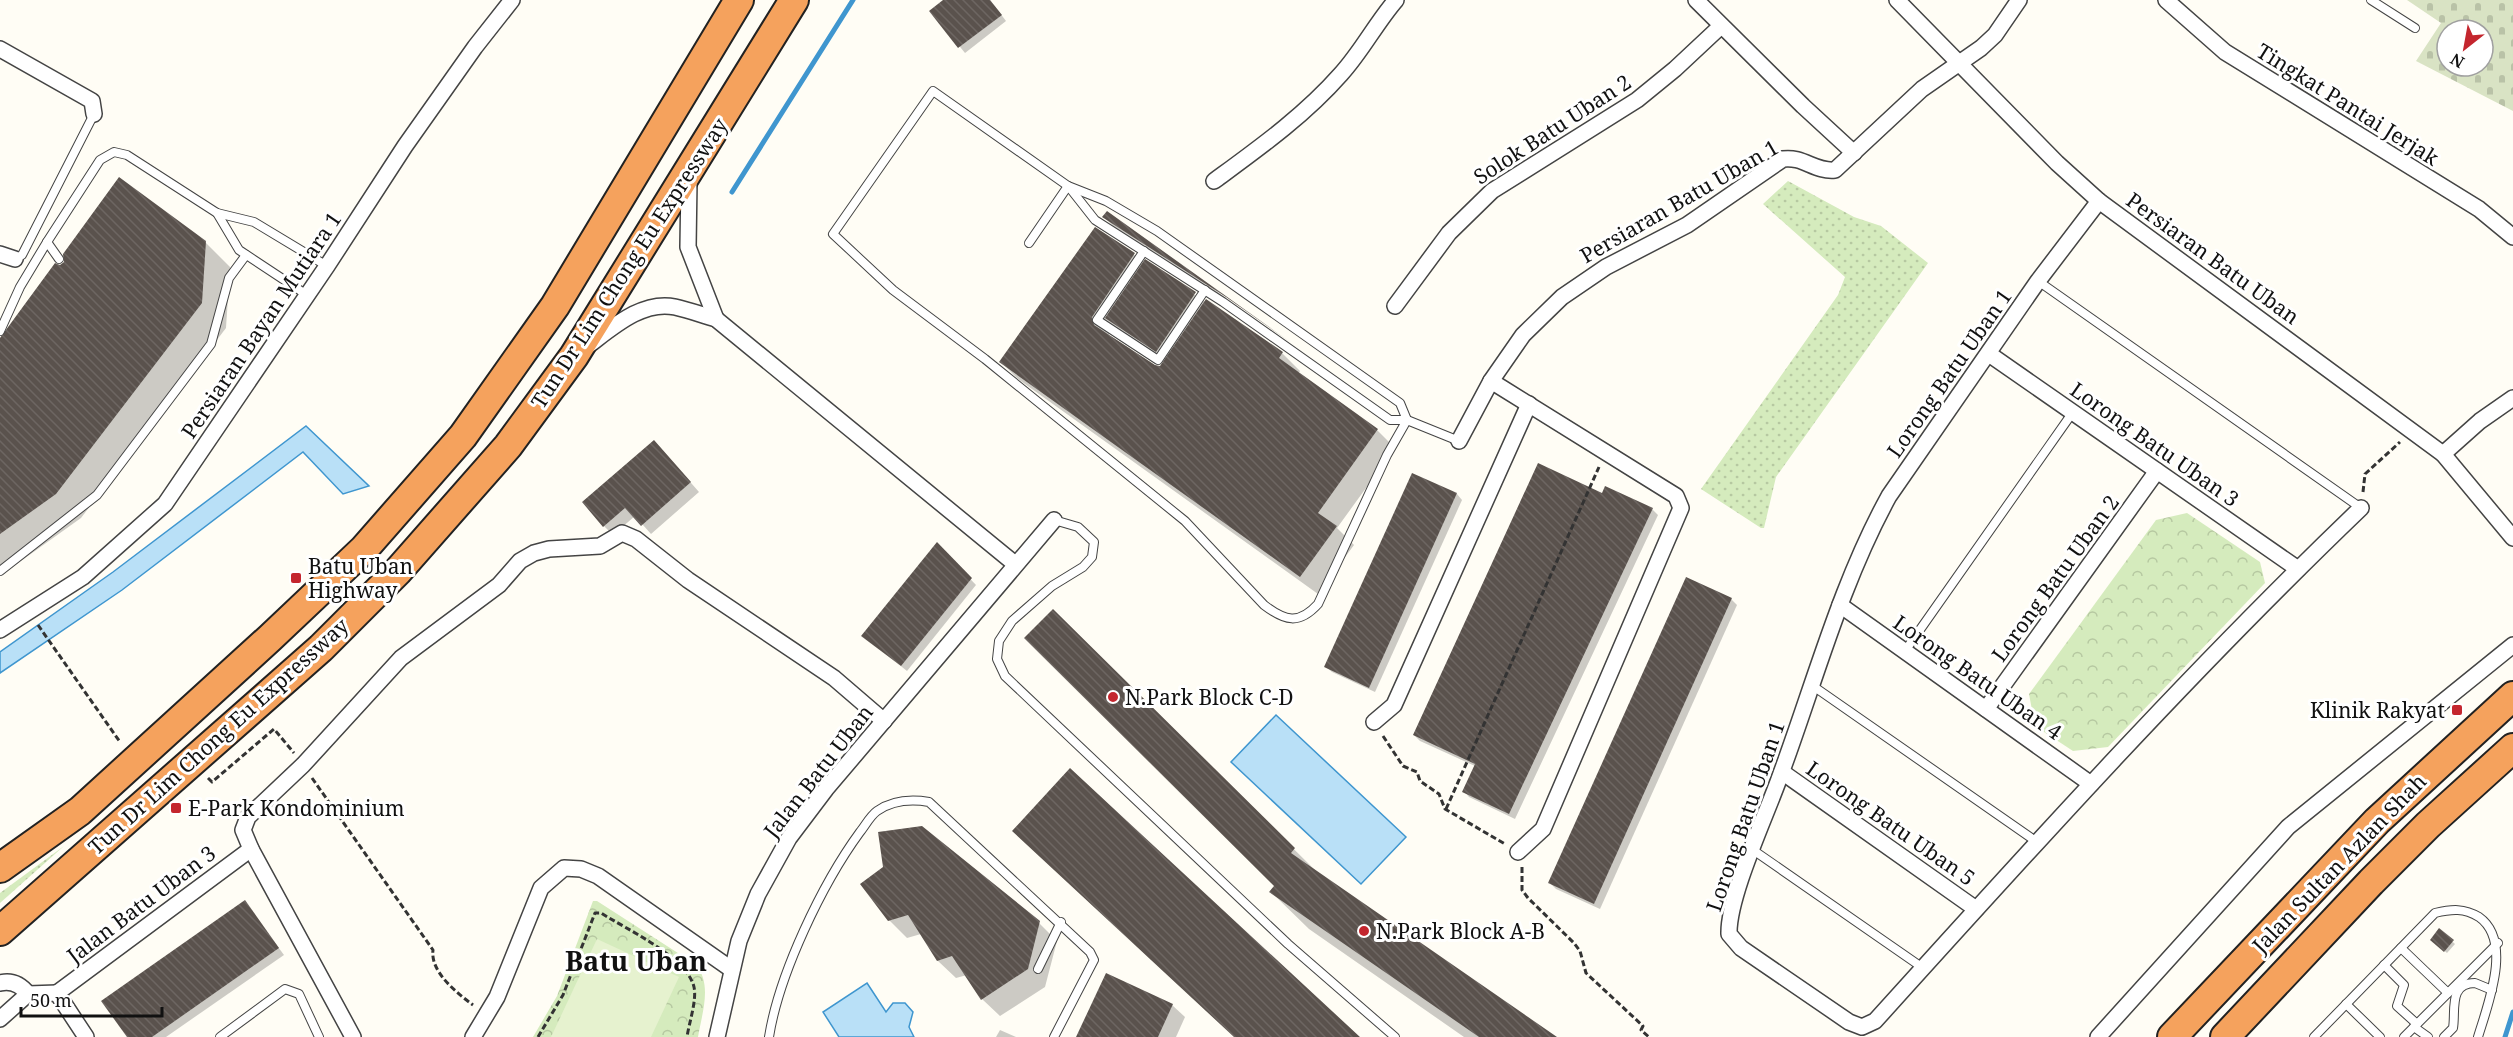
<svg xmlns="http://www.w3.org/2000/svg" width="2513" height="1037" font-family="'Noto Serif',serif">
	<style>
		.grass { fill: url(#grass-dots) }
		.cemetery { fill: url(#cemetery-stones); fill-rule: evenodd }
		.park { fill: url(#park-crowns) }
		.pitch { fill: #e6f2cf }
		.water { fill: #b9e0f7; stroke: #3f96cf; stroke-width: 1.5 }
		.shadow { fill: #0003; fill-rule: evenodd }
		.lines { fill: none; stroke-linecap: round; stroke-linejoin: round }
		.stream { stroke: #3f96cf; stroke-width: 5 }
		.building { fill: url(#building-back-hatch) }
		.lane-casing { stroke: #444; stroke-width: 10 }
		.street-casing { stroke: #444; stroke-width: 18 }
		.highway-casing { stroke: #222; stroke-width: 32 }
		.path { stroke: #333; stroke-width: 3; stroke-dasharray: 6 3; stroke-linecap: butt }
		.lane { stroke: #fff; stroke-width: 8 }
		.street { stroke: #fff; stroke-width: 15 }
		.highway { stroke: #f5a25d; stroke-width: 28 }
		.poi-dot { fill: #c4262e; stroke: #fff; stroke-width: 2 }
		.labels { text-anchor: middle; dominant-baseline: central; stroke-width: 6; stroke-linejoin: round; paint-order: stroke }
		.street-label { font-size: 21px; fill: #111; stroke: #fff }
		.poi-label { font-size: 21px; fill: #111; stroke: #fff; text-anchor: start }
		.district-label { font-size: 27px; font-weight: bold; fill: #111; stroke: #fff }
	</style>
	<defs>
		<pattern id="grass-dots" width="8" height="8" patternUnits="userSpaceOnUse" patternTransform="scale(1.5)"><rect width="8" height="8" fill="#d5ebbd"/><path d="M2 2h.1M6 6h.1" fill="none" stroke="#b6c8a1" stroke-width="1.8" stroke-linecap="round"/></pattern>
		<pattern id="cemetery-stones" width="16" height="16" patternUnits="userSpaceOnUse" patternTransform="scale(1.5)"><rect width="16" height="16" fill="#d9e3c4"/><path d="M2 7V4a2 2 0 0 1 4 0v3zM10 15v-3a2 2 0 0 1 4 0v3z" fill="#b9c2a7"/></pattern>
		<pattern id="park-crowns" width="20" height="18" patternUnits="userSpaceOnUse" patternTransform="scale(1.5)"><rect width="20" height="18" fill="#d5ebbd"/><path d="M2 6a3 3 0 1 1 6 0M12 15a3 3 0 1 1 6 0" fill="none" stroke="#b6c8a1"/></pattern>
		<pattern id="building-back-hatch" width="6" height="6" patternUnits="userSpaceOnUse" patternTransform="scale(1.5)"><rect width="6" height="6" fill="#5a524d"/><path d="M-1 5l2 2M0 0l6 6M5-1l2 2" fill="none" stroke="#6d6662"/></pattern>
	</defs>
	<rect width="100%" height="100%" fill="#fffdf5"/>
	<g class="grass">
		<path d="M1788,181l66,36 27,9 47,37 -152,214 -12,51h-3l-60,-39 137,-194 7,-18 -82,-73z"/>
		<path d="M64,846l-64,57v-10z"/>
	</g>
	<path class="cemetery" d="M2407,0h106v111l-97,-50 25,-38zM2447,30h36v36h-36z"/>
	<g class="park">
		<path d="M2187,513l73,49 5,21 -157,164 -35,4 -38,-25 -6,-32 127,-174z"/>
		<path d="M593,901h4l98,63c18,19 7,49 3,73h-165l24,-41z"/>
	</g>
	<path class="pitch" d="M597,939l82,38 -28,60h-100z"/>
	<g class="water">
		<path d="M306,426l63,60 -26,8 -40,-42 -181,138 -122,83v-21l113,-80z"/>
		<path d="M1276,715l130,122 -45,47 -130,-122z"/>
		<path d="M867,983l19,29 7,-9h12l8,9 -4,15 5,10h-75l-16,-25z"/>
	</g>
	<g class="shadow">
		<path d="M945,0h45l16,21 -41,32 -34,-42z"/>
		<path d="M1107,213l182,130 7,7 -174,-115 -18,-18z"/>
		<path d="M1095,229l187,124 18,18 -2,3 79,56 18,18 -58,80 17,17 -36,49 -300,-215 -17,-17zM1115,326l10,10 40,26 -4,5 -7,-1 -45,-31z"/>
		<path d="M205,242l25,25 -4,61 -145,190 -81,58v-235l60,-75z"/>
		<path d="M663,451l36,41 -48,42 -16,-18 -22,19 -9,-9z"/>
		<path d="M1413,475l44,19 5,6 -87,192 -43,-20 -6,-5z"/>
		<path d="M1603,495l49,14 6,6 -143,304 -46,-22 -5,-6 11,-25 -55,-25 -6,-6z"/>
		<path d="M937,544l39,41 -69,86 -44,-35z"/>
		<path d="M1731,599l6,6 -137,304 -44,-20 -6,-6z"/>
		<path d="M1053,611l266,263 235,163h-90l-155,-108 -38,-37 5,-6z"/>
		<path d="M885,868l154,55 18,18 -12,46 -45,29 -18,-17 -15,-24 -11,3 -18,-17 -17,-27 -14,4 -18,-18z"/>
		<path d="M245,902l39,53 -118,82h-37z"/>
		<path d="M2439,930l16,14 -8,9 -15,-13z"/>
		<path d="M1106,975l66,30 13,12 -9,20h-98z"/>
		<path d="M1000,1030l16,7h-20z"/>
	</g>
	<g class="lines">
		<g class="stream">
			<path d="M732,192l121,-192"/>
			<path d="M2505,1037l8,-25"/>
		</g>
	</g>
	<g class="building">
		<path d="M943,0h47l12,15 -44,33 -29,-37z"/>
		<path d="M119,177l87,64 -4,62 -146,191 -56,40v-196l55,-75 5,2 4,-3 -1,-8z"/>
		<path d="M1107,211l183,131 -64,-45 -124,-80z"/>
		<path d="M1095,227l40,26 -43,64 2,8 61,40 5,1 46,-67 77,53 -4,6 99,71 -60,84 19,13 -37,51 -301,-215z"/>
		<path d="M1145,259l51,33 -40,60 -51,-34z"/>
		<path d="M654,440l37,42 -50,44 -16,-18 -22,19 -21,-25z"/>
		<path d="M1538,463l64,30 3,-7 48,22 -144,306 -47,-22 13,-28 -62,-29z"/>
		<path d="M1412,473l45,20 -88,195 -45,-21z"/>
		<path d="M937,542l35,36 -71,88 -40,-30z"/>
		<path d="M1686,577l46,21 -138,306 -46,-21z"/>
		<path d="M1053,609l242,239 -4,5 266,184h-78l-210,-145 5,-6 -250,-248z"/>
		<path d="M1070,768l57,53 233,216h-126l-222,-206z"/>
		<path d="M922,826l118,95 -12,48 -47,31 -29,-44 -15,5 -29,-46 -20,6 -28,-37 23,-17 -5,-35z"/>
		<path d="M245,900l34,48 -127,89h-25l-26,-36z"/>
		<path d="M2439,928l15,12 -10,12 -14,-12z"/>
		<path d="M1106,973l67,31 -15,33h-82z"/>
	</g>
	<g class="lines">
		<defs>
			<g id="lane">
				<path d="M2371,0l44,28"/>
				<path d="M933,91l135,95 38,15 51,30 243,172 7,17 -20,35 -69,149c-19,21 -33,17 -54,1l-79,-84 -200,-162 -92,-69 -60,-56z"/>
				<path d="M1069,187l26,33 128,82 167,118h17l52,21"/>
				<path d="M217,213l22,37 68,45"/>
				<path d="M1029,243l39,-57"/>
				<path d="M1144,251l-47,69 61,40 47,-70"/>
				<path d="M15,259l7,-4 72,-141"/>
				<path d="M59,259l-12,-17 53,-82 14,-8 13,3 90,58 37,9 73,44"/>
				<path d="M2038,281l323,227"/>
				<path d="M0,331l20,-44 27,-45"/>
				<path d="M1054,520l24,7 16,15 -2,15 -9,10 -31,19 -40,35 -13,20 -2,18 8,17 283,268 107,93"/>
				<path d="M0,571l97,-76 114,-151 18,-66 17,-23"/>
				<path d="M1905,651l168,-239"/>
				<path d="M1813,686l224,156"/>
				<path d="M1753,850l170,118"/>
				<path d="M2401,948l47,45"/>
				<path d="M2384,965l20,20 -7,21 20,18"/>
				<path d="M1038,969l23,-47"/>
				<path d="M2346,1004l34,33"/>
				<path d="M2414,1027l14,10"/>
				<path d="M220,1037l65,-48 14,5 20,43"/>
				<path d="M769,1037c10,-63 53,-153 91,-205 5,-6 10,-16 17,-21 16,-11 34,-12 52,-9l161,150 4,8 -40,77"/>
				<path d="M2314,1037l121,-124c17,-4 29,-5 44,4 34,24 9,87 -1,120"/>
				<path d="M2404,1037l94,-94"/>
				<path d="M2444,1037l9,-9c3,-17 -5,-45 22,-45l17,7"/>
			</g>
			<g id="street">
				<path d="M1696,0l107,106 51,47"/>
				<path d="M1897,0l160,163 42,38 344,253 70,84"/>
				<path d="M2166,0l59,52 254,157 34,28"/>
				<path d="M0,49l92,52 2,13"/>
				<path d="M689,181l-1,66 28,72"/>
				<path d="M1214,181c45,-33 90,-65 127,-107 21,-23 35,-51 55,-74"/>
				<path d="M2099,201l-61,80 -149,215c-49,89 -75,189 -110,283 -14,39 -51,118 -50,155l12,14 108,74 13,5 13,-6c158,-175 316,-350 486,-513"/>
				<path d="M0,254l15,5"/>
				<path d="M1395,306l54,-73 43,-42 145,-91 38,-31 46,-43"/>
				<path d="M589,345c24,-18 54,-45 86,-38 14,3 27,8 41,12l299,245"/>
				<path d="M1989,354l309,215"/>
				<path d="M1491,381l185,115 5,12 -138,321 -25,23"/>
				<path d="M1459,441l32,-60 32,-46 39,-38 44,-30 81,-42 96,-66c20,-3 32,13 52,11l87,-81 59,-41 14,-13 24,-35"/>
				<path d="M2443,454l37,-33 33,-23"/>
				<path d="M1840,605l251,179"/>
				<path d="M0,630l83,-53 82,-73 162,-238 78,-120 70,-99 37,-47"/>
				<path d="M1986,709l171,-238"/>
				<path d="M1374,722l20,-17 135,-301"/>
				<path d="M1782,772l194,137"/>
				<path d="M0,983c12,-3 21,2 28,11"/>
				<path d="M57,993l194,-144"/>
				<path d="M57,993l29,44"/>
				<path d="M0,1019l28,-25 29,-1"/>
				<path d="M353,1037l-102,-188 -8,-19 5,-13 55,-52 98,-107 98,-73 21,-24 14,-8 15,-4 51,-3 22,-13 14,6 52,41 146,98 50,43"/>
				<path d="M473,1037l24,-40 44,-109 23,-20 17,1 17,7 133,93"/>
				<path d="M717,1037l22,-96 19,-47 31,-56 37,-49 228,-269"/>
				<path d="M2098,1037l190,-210 225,-182"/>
			</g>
			<g id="highway">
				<path d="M0,868l80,-57 190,-173 94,-89 99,-113 92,-130 184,-306"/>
				<path d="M0,931l321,-283 77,-77 110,-125 66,-90 220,-356"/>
				<path d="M2172,1037l205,-216 136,-125"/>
				<path d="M2225,1037l146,-155 57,-57 85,-77"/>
			</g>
		</defs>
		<use href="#lane" class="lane-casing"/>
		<use href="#street" class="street-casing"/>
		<use href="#highway" class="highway-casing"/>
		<g class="path">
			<path d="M2363,492l2,-18 35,-32"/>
			<path d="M38,625l82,117"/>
			<path d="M1383,736l20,30 14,6 3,9 19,13 6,15 60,35"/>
			<path d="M208,778l4,4 62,-53 20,24"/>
			<path d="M312,778l121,172c-3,22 24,43 40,55"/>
			<path d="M1446,809l153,-342"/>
			<path d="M1522,867v23l6,8 46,45 6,8 6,22 57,53 -2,4 8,7"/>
			<path d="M538,1037l25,-42 32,-82h6c25,16 86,44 93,74 3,13 -5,36 -7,50"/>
		</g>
		<use href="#lane" class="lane"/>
		<use href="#street" class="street"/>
		<use href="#highway" class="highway"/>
	</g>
	<g class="poi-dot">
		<rect x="290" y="572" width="12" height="12" rx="3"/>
		<circle cx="1113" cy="697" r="6"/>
		<rect x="2451" y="704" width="12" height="12" rx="3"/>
		<rect x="170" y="802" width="12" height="12" rx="3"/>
		<circle cx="1364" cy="931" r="6"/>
	</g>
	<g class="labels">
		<g class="street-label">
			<text transform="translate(2348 104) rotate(32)">Tingkat Pantai Jerjak</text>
			<text transform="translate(1552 129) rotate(-33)">Solok Batu Uban 2</text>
			<text transform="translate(1679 201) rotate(-30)">Persiaran Batu Uban 1</text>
			<text transform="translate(2213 258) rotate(36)">Persiaran Batu Uban</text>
			<text transform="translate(629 263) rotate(-57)">Tun Dr Lim Chong Eu Expressway</text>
			<text transform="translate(261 325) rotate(-56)">Persiaran Bayan Mutiara 1</text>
			<text transform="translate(1949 373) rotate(-55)">Lorong Batu Uban 1</text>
			<text transform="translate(2155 444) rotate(35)">Lorong Batu Uban 3</text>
			<text transform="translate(2055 578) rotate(-54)">Lorong Batu Uban 2</text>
			<text transform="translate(1978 677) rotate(35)">Lorong Batu Uban 4</text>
			<text transform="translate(218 736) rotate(-42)">Tun Dr Lim Chong Eu Expressway</text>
			<text transform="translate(818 771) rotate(-52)">Jalan Batu Uban</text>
			<text transform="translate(1745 816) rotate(-71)">Lorong Batu Uban 1</text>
			<text transform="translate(1891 823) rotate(35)">Lorong Batu Uban 5</text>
			<text transform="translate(2339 863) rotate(-46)">Jalan Sultan Azlan Shah</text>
			<text transform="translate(141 904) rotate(-37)">Jalan Batu Uban 3</text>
		</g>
		<g class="poi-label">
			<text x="308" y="566">Batu Uban<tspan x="308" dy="24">Highway</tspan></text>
			<text x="1125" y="697">N.Park Block C-D</text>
			<text x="2445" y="710" text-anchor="end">Klinik Rakyat</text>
			<text x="188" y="808">E-Park Kondominium</text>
			<text x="1376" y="931">N.Park Block A-B</text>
		</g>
		<g class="district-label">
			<text x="636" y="960">Batu Uban</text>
		</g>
	</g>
	<g transform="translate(2465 48) rotate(211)"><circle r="28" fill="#ffffff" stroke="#a0a0a0" stroke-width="1.5"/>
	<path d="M0-4.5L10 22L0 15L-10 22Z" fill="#c4262e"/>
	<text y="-9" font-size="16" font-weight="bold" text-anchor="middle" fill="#111111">N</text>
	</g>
	<path d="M21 1007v9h141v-9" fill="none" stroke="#111111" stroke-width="3"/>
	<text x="30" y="1007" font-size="18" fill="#111111" stroke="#ffffff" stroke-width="4.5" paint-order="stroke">50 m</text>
</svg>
